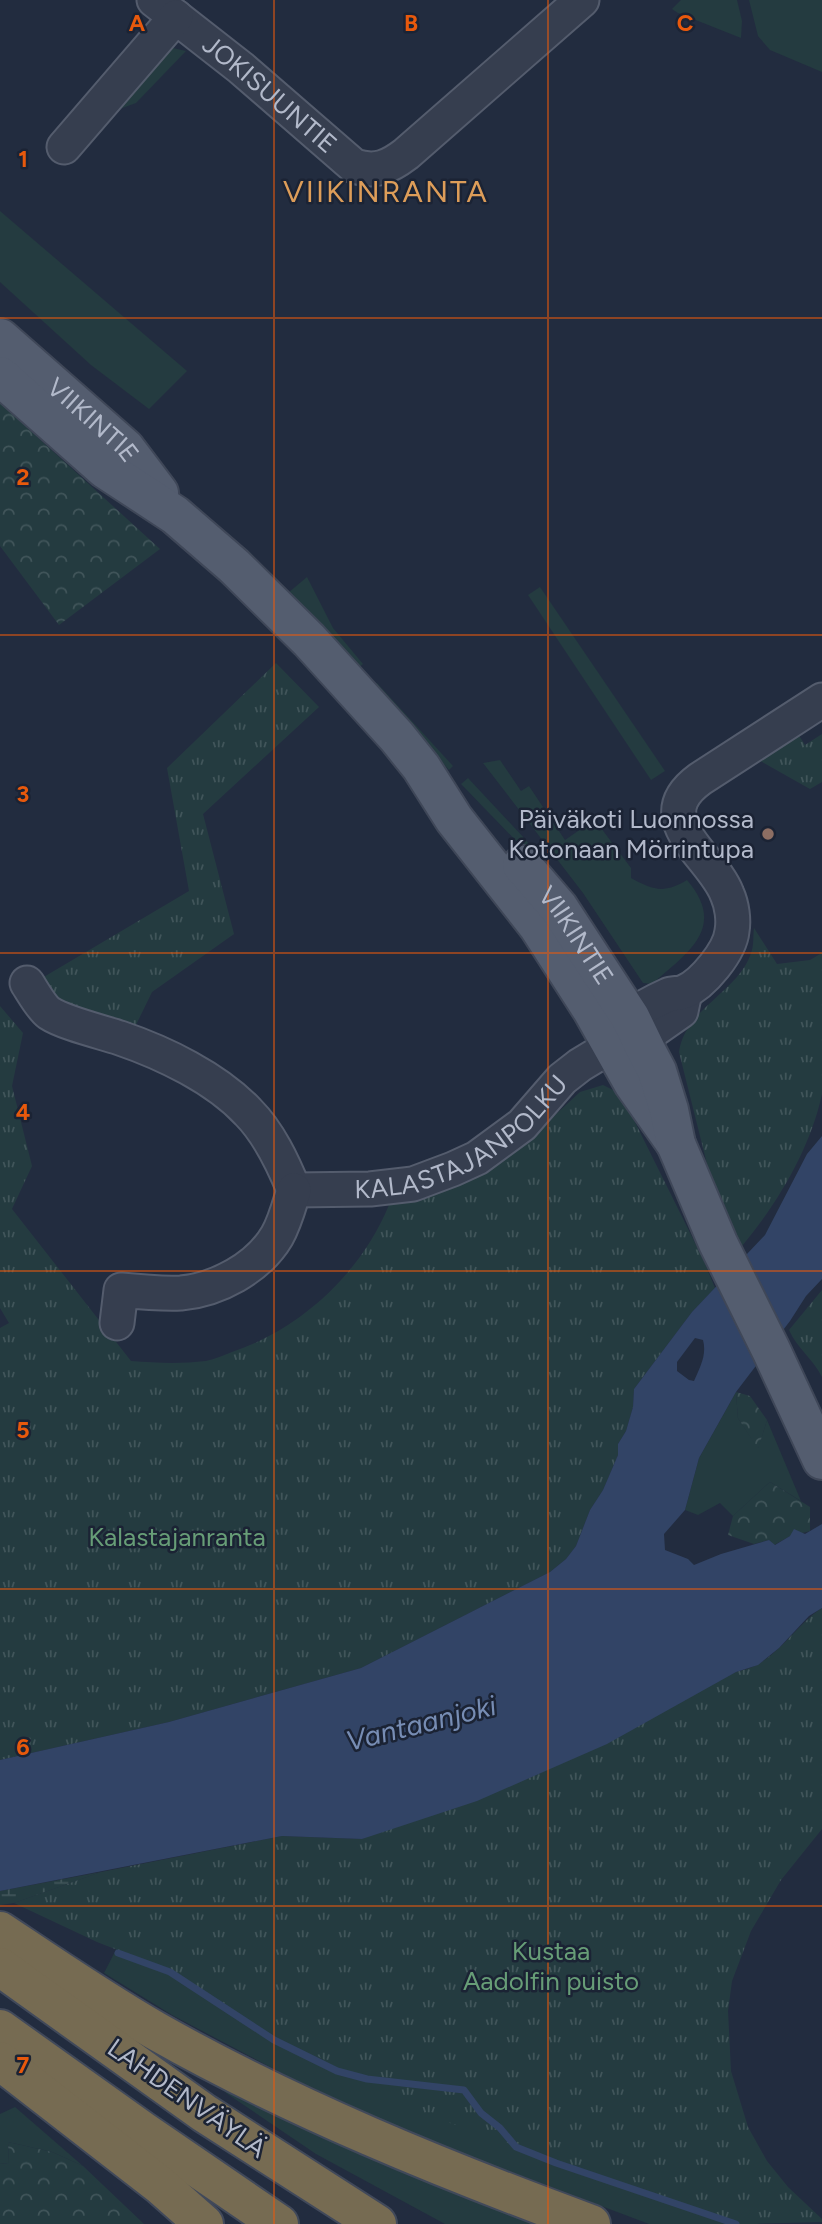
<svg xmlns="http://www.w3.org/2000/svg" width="822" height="2224" font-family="Figtree,sans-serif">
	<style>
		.green { fill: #243b40 }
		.forest { fill: url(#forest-crowns) }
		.wetland { fill: url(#wetland-marsh) }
		.park { fill: url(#park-tufts) }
		.water { fill: #324466; fill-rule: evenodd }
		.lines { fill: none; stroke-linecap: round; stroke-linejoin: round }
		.stream { stroke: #324466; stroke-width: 7 }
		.minor-casing { stroke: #545c6d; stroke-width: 37 }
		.major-casing { stroke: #3f4758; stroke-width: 42 }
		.highway-casing { stroke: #41495a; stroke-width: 42 }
		.minor { stroke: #363e4f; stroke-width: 33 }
		.major { stroke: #545d6f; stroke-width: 38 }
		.highway { stroke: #766b52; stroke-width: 38 }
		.grid { fill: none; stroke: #e8590c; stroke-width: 2; stroke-opacity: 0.55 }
		.education-dot { fill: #8d6e63; stroke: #1b2334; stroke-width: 2.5 }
		.labels { text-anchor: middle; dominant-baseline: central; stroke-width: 5; stroke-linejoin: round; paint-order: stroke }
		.street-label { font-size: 26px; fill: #b2b9ca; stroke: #1b2334 }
		.poi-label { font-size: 26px; fill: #b2b9ca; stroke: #1b2334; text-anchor: end }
		.park-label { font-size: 26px; fill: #679d77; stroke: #1b2334 }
		.water-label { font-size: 28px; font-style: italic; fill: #778db4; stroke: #1b2334 }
		.quarter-label { font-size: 30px; letter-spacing: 2px; fill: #dd9d59; stroke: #1b2334 }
		.grid-label { font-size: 23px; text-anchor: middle; font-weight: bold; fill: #e8590c; stroke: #1b2334; stroke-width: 5; stroke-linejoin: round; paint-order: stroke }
	</style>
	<defs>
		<pattern id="forest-crowns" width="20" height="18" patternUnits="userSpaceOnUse" patternTransform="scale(1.75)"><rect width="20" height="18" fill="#243b40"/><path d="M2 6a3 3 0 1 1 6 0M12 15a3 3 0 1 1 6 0" fill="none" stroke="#41555a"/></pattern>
		<pattern id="wetland-marsh" width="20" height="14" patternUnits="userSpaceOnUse" patternTransform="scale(1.75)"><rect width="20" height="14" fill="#243b40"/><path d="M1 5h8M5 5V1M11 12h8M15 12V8" fill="none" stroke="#41555a"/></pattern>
		<pattern id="park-tufts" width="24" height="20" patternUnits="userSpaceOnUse" patternTransform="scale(1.75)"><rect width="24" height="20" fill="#243b40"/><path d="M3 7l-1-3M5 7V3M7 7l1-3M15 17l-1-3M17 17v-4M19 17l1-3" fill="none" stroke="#41555a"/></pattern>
	</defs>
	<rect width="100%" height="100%" fill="#222c3f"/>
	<g class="green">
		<path d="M681,0h56l5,21 -1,17 -63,-25 -6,-4z"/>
		<path d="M749,0h73v72l-52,-22 -12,-14z"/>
		<path d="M173,48l13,3 -50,52 -19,7z"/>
		<path d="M0,211l187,160 -38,38 -58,-44 -91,-83z"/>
		<path d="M307,577l26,51 30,36 -6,5 -69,-76z"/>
		<path d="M540,587l125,184 -14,9 -123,-185z"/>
		<path d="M377,683l76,83 -4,4 -76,-83z"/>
		<path d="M500,760l21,31 8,-5 36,54 26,-18 10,6 30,40v10c22,12 33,16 56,2 41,48 0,73 -35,104l-9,-1 -60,-90 -100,-130z"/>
		<path d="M468,778l57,61 54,67 -118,-122z"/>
		<path d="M736,1392l2,26 20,30 9,-28 34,81 -31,-19 -37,34 -13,-13 -22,12 -13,-5 14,-52z"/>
		<path d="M120,1942l639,282h-110l-230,-87 -128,-59 -119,-63 -68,-42z"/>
		<path d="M221,2086h4l175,85 135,53h-90l-129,-70 -90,-61z"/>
		<path d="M15,2107l68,59 -31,-14 -44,-10 1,21 -9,1v-50z"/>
	</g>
	<g class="forest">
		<path d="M0,403l160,146 -101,76 -59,-79z"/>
		<path d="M736,1392l14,4 17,24 -9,29 -20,-31z"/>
		<path d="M770,1482l40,25v24l-20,5 -16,9 -5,-5 -15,4 -26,-9 5,-19z"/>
		<path d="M8,2142l44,10 31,14 61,58h-144v-60l9,-1z"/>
	</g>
	<path class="wetland" d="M101,1872l-87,31 -14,2v-14z"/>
	<g class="park">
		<path d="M276,663l43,44 -116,107 31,120 -82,58 -18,37 -72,-23 -25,-25 152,-90 -22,-123z"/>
		<path d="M796,731l9,14 17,-11v48l-12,7 -55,-31z"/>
		<path d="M754,928l23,36 33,-4 12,-7v141c-12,55 -44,109 -80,152l-28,-54 -35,-140c6,-44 62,-61 73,-102 2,-7 1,-15 2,-22z"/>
		<path d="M0,1006l23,27 -11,53 20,80 -20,43 119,152c24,2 51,3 75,0 9,-2 18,-6 26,-9 69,-23 129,-79 157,-147l27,-4 63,-26 35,-22 66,-61 23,-7 18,9 82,165 12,29 -23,24 -58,77 -1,18 -7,24 -8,13v11l-15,35 -13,20 -14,36 -10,13 -16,13 -189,96 -192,54 -169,38v-432l9,-5 -9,-15z"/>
		<path d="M822,1290v87c-9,-18 -25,-29 -33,-47z"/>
		<path d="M822,1608v221l-41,51 -30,51 -19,50 -4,30 3,60 17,56 19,34 21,26 34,32v3l-80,2 -318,-110 -193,-105 -57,-37 -77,-30 -83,-39 87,-31 181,-36 80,3 374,-167c7,-2 16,-4 22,-8 23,-12 41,-41 64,-56z"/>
	</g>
	<path class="water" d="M822,1136v143l-16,17 -16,25 -54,71 -37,66 -14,52 -21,24 1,16 23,9 6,6 27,-11 48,-14 6,5 15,-9 4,-7 11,5 17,-10v84l-13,8 -30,32 -21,17 -22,7 -129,72 -130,57 -115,38 -80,-3 -282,55v-131l169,-38 192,-54 189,-96 16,-13 10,-13 14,-36 13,-20 15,-35v-11l8,-13 7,-24 1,-18 58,-77 73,-77 42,-81zM695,1338l8,2c4,15 -3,27 -9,41l-5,-1 -12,-9v-9z"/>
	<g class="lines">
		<path class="stream" d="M118,1953l52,19 104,68 63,31 30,8 97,11 17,23 19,15 16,19 40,16 180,61"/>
		<defs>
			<g id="minor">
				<path id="s1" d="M154,0l87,68 113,98c22,7 35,1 52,-12l176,-154"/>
				<path d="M64,147l112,-130"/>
				<path id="s2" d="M27,983c6,9 14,24 22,30 15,10 53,19 71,25 44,15 96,40 128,74 21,21 35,51 46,78l76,-1 43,-5 40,-15 24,-11 45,-33 40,-46 18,-14 33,-20 28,-6 40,-28 4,-19"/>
				<path d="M617,1038c4,-7 8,-17 14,-22 10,-8 26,-16 37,-21 5,-2 11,-1 16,-3 19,-8 46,-41 48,-61 2,-11 0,-26 -5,-37 -15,-39 -82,-75 -27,-115l122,-79"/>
				<path d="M117,1323l4,-33c20,2 40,4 60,3 36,-3 77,-25 96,-57 8,-14 12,-30 17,-46"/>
			</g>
			<g id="major">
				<path id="s3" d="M0,338l125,110 34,45"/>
				<path d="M0,376l105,93 70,46 59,51 75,74 88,97 24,30 33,52 84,107 54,84 41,73 43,61"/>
				<path id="s4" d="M522,865l37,43 71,109 17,35 10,19 12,39 7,34 42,99 53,107 51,110"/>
			</g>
			<g id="highway">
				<path d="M0,1931c51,34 102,69 156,100 136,77 288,139 435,193"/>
				<path d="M0,1967l204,146 173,111"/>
				<path d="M0,2029l143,102 136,93"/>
				<path d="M0,2061l161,125 43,38"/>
			</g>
		</defs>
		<use href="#minor" class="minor-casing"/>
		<use href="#major" class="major-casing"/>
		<use href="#highway" class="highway-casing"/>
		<use href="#minor" class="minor"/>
		<use href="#major" class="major"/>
		<use href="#highway" class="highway"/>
	</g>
	<path class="grid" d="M274,0v2224M548,0v2224M0,318h822M0,635h822M0,953h822M0,1271h822M0,1589h822M0,1906h822"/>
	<circle class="education-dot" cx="768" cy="834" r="7"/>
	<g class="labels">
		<g class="street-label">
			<text stroke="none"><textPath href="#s1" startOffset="149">JOKISUUNTIE</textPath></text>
			<text stroke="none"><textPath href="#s3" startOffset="124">VIIKINTIE</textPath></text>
			<text stroke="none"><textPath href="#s4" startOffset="89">VIIKINTIE</textPath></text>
			<text stroke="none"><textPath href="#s2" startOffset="536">KALASTAJANPOLKU</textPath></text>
			<text transform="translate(187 2098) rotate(35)">LAHDENVÄYLÄ</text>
		</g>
		<g class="poi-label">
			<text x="754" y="819">Päiväkoti Luonnossa<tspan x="754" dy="30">Kotonaan Mörrintupa</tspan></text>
		</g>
		<g class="park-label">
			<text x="177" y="1537">Kalastajanranta</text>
			<text x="551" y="1951">Kustaa<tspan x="551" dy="30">Aadolfin puisto</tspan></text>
		</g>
		<g class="water-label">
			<text transform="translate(421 1723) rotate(-14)">Vantaanjoki</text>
		</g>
		<g class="quarter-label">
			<text x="386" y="191">VIIKINRANTA</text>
		</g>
	</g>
	<g class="grid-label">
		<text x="137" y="31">A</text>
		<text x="411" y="31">B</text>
		<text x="685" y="31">C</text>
		<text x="23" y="167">1</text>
		<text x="23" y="485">2</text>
		<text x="23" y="802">3</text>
		<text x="23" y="1120">4</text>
		<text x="23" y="1438">5</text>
		<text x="23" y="1755">6</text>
		<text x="23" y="2073">7</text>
	</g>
</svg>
